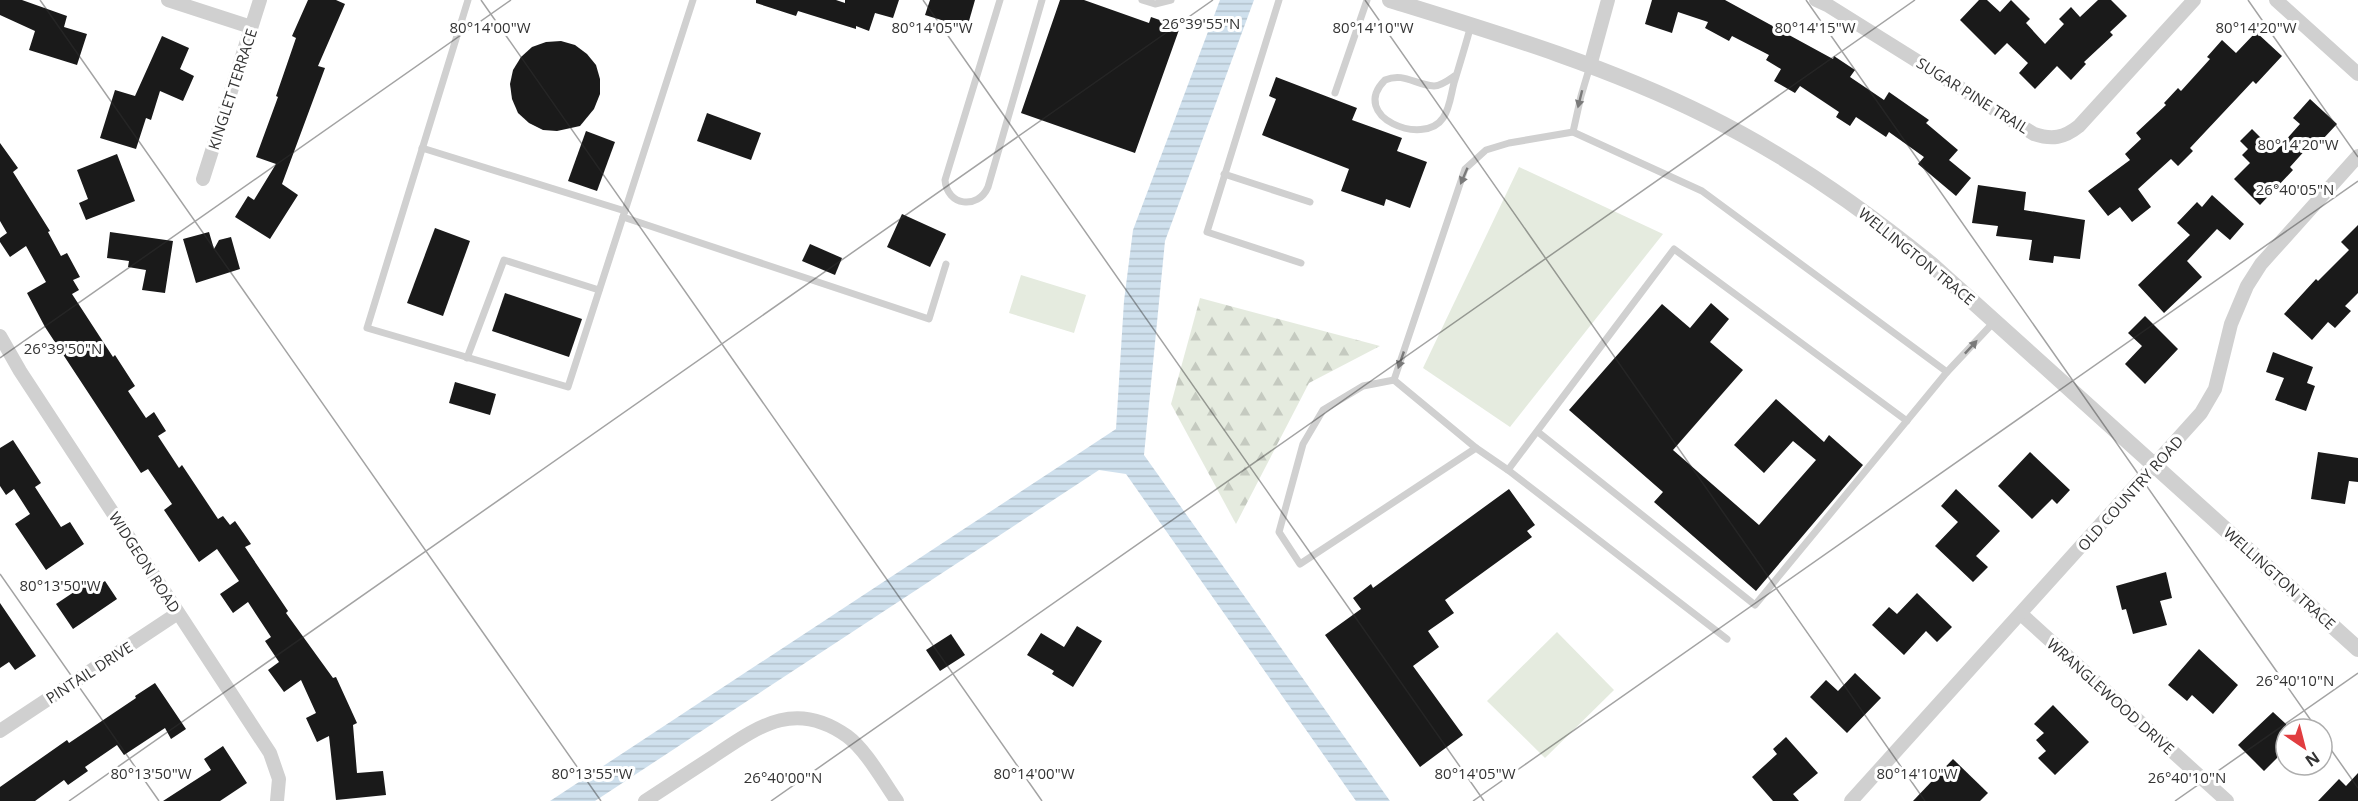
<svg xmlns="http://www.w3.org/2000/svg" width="2358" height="801" font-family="'Open Sans',sans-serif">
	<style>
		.forest { fill: url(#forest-firs) }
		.garden { fill: #e5ebdf }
		.water { fill: url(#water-rules) }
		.building { fill: #1a1a1a }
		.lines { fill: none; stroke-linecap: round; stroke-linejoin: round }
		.service { stroke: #d0d0d0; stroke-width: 7 }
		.minor { stroke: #d0d0d0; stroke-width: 14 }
		.tertiary { stroke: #d0d0d0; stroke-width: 16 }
		.oneway { fill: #7a7a7a }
		.ticks { fill: none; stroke: #333; stroke-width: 1.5; stroke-opacity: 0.45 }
		.labels { text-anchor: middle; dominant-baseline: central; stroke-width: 6; stroke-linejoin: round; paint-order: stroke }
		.street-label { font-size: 15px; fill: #333; stroke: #fff }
		.ticks-label { font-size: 15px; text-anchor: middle; fill: #333; stroke: #fff; stroke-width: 6; stroke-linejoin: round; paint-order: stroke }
	</style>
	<defs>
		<pattern id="forest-firs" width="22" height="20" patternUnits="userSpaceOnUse" patternTransform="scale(1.5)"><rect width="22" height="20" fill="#e5ebdf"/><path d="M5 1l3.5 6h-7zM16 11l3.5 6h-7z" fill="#c5cac0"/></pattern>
		<pattern id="water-rules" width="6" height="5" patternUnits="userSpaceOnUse" patternTransform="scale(1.5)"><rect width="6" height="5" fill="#cfe0ed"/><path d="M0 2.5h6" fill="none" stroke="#b2c1cc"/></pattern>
	</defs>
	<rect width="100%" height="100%" fill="#fff"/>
	<path class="forest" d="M1200,298l180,48 -71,37 -73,141 -65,-120z"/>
	<g class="garden">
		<path d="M1519,167l144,67 -153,193 -87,-59z"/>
		<path d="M1021,275l65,20 -12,38 -65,-20z"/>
		<path d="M1557,632l57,58 -69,68 -58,-57z"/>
	</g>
	<path class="water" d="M1220,0h34l-89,241 -21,214 246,346h-34l-230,-327 -27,-4 -504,331h-45l566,-372 8,-128 9,-71z"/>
	<g class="building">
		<path d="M0,0h22l45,16 -3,11 23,7 -10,31 -48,-15 6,-19 -35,-16z"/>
		<path d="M308,0h28l9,4 -27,62 7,2 -43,116 16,11 -28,44 -35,-22 13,-21 6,4 22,-36 -20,-7 22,-60 -2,-1 20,-58 -4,-2z"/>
		<path d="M756,0h80l9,3v-3h54l-6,18 -18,-5 -6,18 -13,-5v3l-58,-18 -2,5 -40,-13z"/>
		<path d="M930,0h45l-8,28 -42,-13z"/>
		<path d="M1060,0h24l65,23 2,-6 29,10 -45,126 -114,-40z"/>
		<path d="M1652,0h73l108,59 1,-3 21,14 -5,7 34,23 5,-8 40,28 -3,3 32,27 -9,10 22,18 -15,18 -38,-32 6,-7 -35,-25 -3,5 -30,-20 -6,9 -14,-9 3,-5 -39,-26 -5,7 -21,-12 7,-12 -15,-9 3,-5 -37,-19 -3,5 -24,-13 3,-6 -30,-10 -6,21 -27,-9z"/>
		<path d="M1979,0h8l13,12 11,-12 19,19 -4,4 19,21 19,-20 -5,-5 12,-12 9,10 18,-17h13l16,16 -17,16 3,3 -29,27 2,2 -15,16 -14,-14 -22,23 -16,-16 9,-10 -21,-20 -12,12 -35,-35z"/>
		<path d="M2256,32l26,24 -26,28 -3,-3 -63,67 3,3 -15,15 -7,-7 -33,30 13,18 -19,15 -12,-15 -12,9 -20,-25 42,-31 -5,-6 16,-15 -5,-6 30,-28 -2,-2 14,-15 3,3 29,-32 -3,-2 15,-17 14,13z"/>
		<path d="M162,36l27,12 -9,21 14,7 -11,25 -23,-10 -9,29 -5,-2 -10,31 -36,-11 15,-48 20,6z"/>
		<path d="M561,41l14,4 12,9 9,11 4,14v15l-6,15 -14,17 -23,5 -14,-1 -14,-7 -11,-10 -6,-14 -2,-15 3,-14 8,-13 11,-10 14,-5z"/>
		<path d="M1276,77l81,31 -5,12 50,18 -5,13 30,11 -17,46 -24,-9 -2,7 -43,-15 8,-22 -87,-34 14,-36 -7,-3z"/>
		<path d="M2310,99l27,25 -15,16 -5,-3 -27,30 3,3 -33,35 -26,-26 16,-16 -8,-8 6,-6 -8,-8 12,-12 23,23 25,-28 -7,-6z"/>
		<path d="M707,113l54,20 -10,27 -54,-19z"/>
		<path d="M586,131l29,11 -18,49 -29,-10z"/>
		<path d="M0,143l18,25 -5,4 37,59 -2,1 13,24 6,-3 13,24 -7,3 6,10 -7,4 41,63 2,-2 20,31 -7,5 18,27 8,-6 12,19 -8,5 21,32 3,-3 36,54 5,-3 7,9 5,-4 16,23 -6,3 43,64 -2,2 47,65 3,-1 21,46 -4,2 4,48 26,-2 3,24 -50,5 -7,-64 -12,6 -11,-24 10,-5 -15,-33 -17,12 -16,-22 11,-8 -14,-21 6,-4 -23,-35 -15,11 -13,-19 19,-13 -22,-32 -18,13 -35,-52 8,-6 -24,-35 -7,4 -96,-146 -18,-34 19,-11 -20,-36 -16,11 -10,-15v-4l7,-5 -7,-12z"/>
		<path d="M117,154l18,47 -49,19 -7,-17 9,-4 -11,-29z"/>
		<path d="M1978,185l48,7 -2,18 61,10 -5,39 -26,-3 -1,7 -24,-3 3,-20 -36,-4 2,-10 -26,-3z"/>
		<path d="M2212,195l32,29 -14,16 -13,-11 -30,32 15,16 -38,36 -26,-28 52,-50 -13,-12 20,-21 5,5z"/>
		<path d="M902,214l44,20 -16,33 -43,-20z"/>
		<path d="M2358,225v68l-13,13 6,5 -16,17 -7,-6 -16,18 -28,-26 32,-35 2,2 31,-31 -8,-8z"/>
		<path d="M435,228l35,13 -27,75 -36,-13z"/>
		<path d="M110,232l63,9 -8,52 -23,-3 4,-20 -18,-3 1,-6 -22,-3z"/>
		<path d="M209,232l5,17 5,-9 12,-3 9,32 -44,14 -13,-44z"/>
		<path d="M810,244l32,14 -7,17 -33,-14z"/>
		<path d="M505,293l77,26 -13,38 -77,-26z"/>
		<path d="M1711,303l18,16 -19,23 33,28 -70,80 86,75 57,-65 -23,-19 -29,32 -30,-28 42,-46 48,43 5,-7 34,30 -107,126 -102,-89 9,-10 -94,-82 93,-106 28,24z"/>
		<path d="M2145,316l33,33 -33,35 -20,-20 17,-18 -14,-13z"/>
		<path d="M2273,352l40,15 -6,16 8,3 -9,25 -31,-11 9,-22 -18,-6z"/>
		<path d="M455,382l41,12 -6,21 -41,-12z"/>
		<path d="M13,440l28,43 -6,4 26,40 9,-5 14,22 -38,26 -31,-46 15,-10 -16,-25 -8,6 -6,-9v-38z"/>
		<path d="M2030,452l40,38 -13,14 -5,-5 -20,20 -34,-33z"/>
		<path d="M2318,452l40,6v24l-9,-1 -4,23 -34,-5z"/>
		<path d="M1509,489l26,36 -8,6 5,6 -87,63 9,13 -26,18 11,16 -26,19 50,69 -43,32 -95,-132 36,-26 -8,-11 18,-14 2,4z"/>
		<path d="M1956,489l44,42 -24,25 12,11 -15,15 -38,-36 23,-24 -17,-16z"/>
		<path d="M2166,572l6,26 -12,3 7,24 -34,9 -7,-25 -4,1 -6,-24z"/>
		<path d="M105,581l12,18 -44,30 -17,-25 33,-22 4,7z"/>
		<path d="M1917,593l35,34 -15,15 -11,-11 -22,24 -32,-30 17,-18 8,7z"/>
		<path d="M0,603l36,53 -21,14 -6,-8 -9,6z"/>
		<path d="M1077,626l25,15 -29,46 -21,-13 2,-3 -27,-16 14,-22 23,14z"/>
		<path d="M951,634l14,21 -25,16 -14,-21z"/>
		<path d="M2199,649l39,36 -25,29 -21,-19 -5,6 -19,-16z"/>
		<path d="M1855,673l26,25 -34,35 -37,-36 16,-17 12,11z"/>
		<path d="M155,683l31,46 -15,10 -6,-11 -41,27 -7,-10 -32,22 3,4 -20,14 -4,-5 -29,21h-35v-14l67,-47 2,3 67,-45 -1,-2z"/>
		<path d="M2053,705l36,37 -34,33 -17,-17 8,-7 -10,-11 8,-7 -10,-9z"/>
		<path d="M2273,712l13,12v40l-9,-10v4l-13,13 -26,-26z"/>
		<path d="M1786,737l32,36 -25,21 6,7h-26l-21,-24 25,-23 -4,-5z"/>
		<path d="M223,746l24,37 -27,18h-57l48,-31 -7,-11z"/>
		<path d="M1953,759l35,34 -8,8h-67z"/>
		<path d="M2358,773v28h-40l21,-22 7,7z"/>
	</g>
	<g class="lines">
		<g class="service">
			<path d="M468,0l-101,328 201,59 125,-387"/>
			<path d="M1000,0l-55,180c2,26 33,30 43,7l54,-187"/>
			<path d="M1142,0l13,4 16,-4"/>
			<path d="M1279,0l-72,232 94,31"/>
			<path d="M1456,75c-6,4 -14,11 -22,11 -19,-1 -30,-14 -49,-6 -37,37 39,67 58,38 7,-10 8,-24 11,-35 6,-20 12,-39 17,-58"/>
			<path d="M1335,93l32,-93"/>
			<path d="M1573,132l8,-36 9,-30"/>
			<path d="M422,148l203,63"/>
			<path d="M1224,174l86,28"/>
			<path d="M623,217l306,102 17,-55"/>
			<path d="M467,358l37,-98 95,30"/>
			<path d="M1394,380l71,-211 21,-19 23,-7 64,-11 129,59 245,181"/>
			<path d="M1394,380l-31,6 -40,24 -20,34 -24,88 21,32 176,-116"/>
			<path d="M1394,380l82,68 32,22 219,169"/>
			<path d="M1538,432l217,173 192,-233 47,-50"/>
			<path d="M1508,470l166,-221 233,172"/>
		</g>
		<g class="minor">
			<path d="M168,0l83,27"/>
			<path d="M1816,0l13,6 205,128c18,6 30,4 45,-8l115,-126"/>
			<path d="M2276,0l82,74"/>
			<path d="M1590,66l18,-66"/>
			<path d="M203,179l57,-179"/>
			<path d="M0,336l20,35 250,382 9,26 -2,22"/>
			<path d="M2021,614l206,187"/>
			<path d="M0,731l178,-118"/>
			<path d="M645,801c23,-15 46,-30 69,-45 45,-30 81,-57 133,-20 19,14 36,45 50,65"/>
			<path d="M1851,801l350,-388 14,-24 16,-65 16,-38 14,-22 97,-108"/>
		</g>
		<path class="tertiary" d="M1390,0c107,33 217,66 317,116 81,40 154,91 224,148l427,385"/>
	</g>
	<defs><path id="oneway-solid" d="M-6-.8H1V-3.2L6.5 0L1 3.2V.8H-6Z" transform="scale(1.5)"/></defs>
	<g class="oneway">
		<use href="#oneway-solid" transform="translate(1580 99) rotate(104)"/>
		<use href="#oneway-solid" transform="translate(1464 176) rotate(113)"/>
		<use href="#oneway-solid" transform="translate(1971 347) rotate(-47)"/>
		<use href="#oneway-solid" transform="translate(1401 360) rotate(109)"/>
	</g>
	<path class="ticks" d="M40,0l561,801M481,0l561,801M923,0l561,801M1365,0l560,801M1806,0l511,729M2248,0l110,157M0,358l511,-358M0,574l159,227M2322,737l36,51M69,801l1144,-801M771,801l1144,-801M1473,801l885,-620M2175,801l183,-128"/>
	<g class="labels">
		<g class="street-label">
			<text transform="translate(232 89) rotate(-72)">KINGLET TERRACE</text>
			<text transform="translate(1973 95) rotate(32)">SUGAR PINE TRAIL</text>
			<text transform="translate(1917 256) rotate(39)">WELLINGTON TRACE</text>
			<text transform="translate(2130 493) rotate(-48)">OLD COUNTRY ROAD</text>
			<text transform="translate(145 562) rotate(57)">WIDGEON ROAD</text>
			<text transform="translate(2280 578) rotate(42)">WELLINGTON TRACE</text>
			<text transform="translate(89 672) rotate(-33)">PINTAIL DRIVE</text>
			<text transform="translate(2111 696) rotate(42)">WRANGLEWOOD DRIVE</text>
		</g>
	</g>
	<g class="ticks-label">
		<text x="1201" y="29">26°39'55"N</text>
		<text x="490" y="33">80°14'00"W</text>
		<text x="932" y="33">80°14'05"W</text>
		<text x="1373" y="33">80°14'10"W</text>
		<text x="1815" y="33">80°14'15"W</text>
		<text x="2256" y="33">80°14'20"W</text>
		<text x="2298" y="150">80°14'20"W</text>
		<text x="2295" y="195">26°40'05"N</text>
		<text x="63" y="354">26°39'50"N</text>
		<text x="60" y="591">80°13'50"W</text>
		<text x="2295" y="686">26°40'10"N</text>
		<text x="151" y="779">80°13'50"W</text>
		<text x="592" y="779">80°13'55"W</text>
		<text x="1034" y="779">80°14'00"W</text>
		<text x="1475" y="779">80°14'05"W</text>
		<text x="1917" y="779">80°14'10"W</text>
		<text x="783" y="783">26°40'00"N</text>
		<text x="2187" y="783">26°40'10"N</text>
	</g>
	<g transform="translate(2304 747) rotate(145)"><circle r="28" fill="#ffffff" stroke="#adadad" stroke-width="1.5"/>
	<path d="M0-4.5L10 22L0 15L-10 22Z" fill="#e13d40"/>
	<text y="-9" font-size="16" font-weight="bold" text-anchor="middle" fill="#333333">N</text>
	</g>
</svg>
